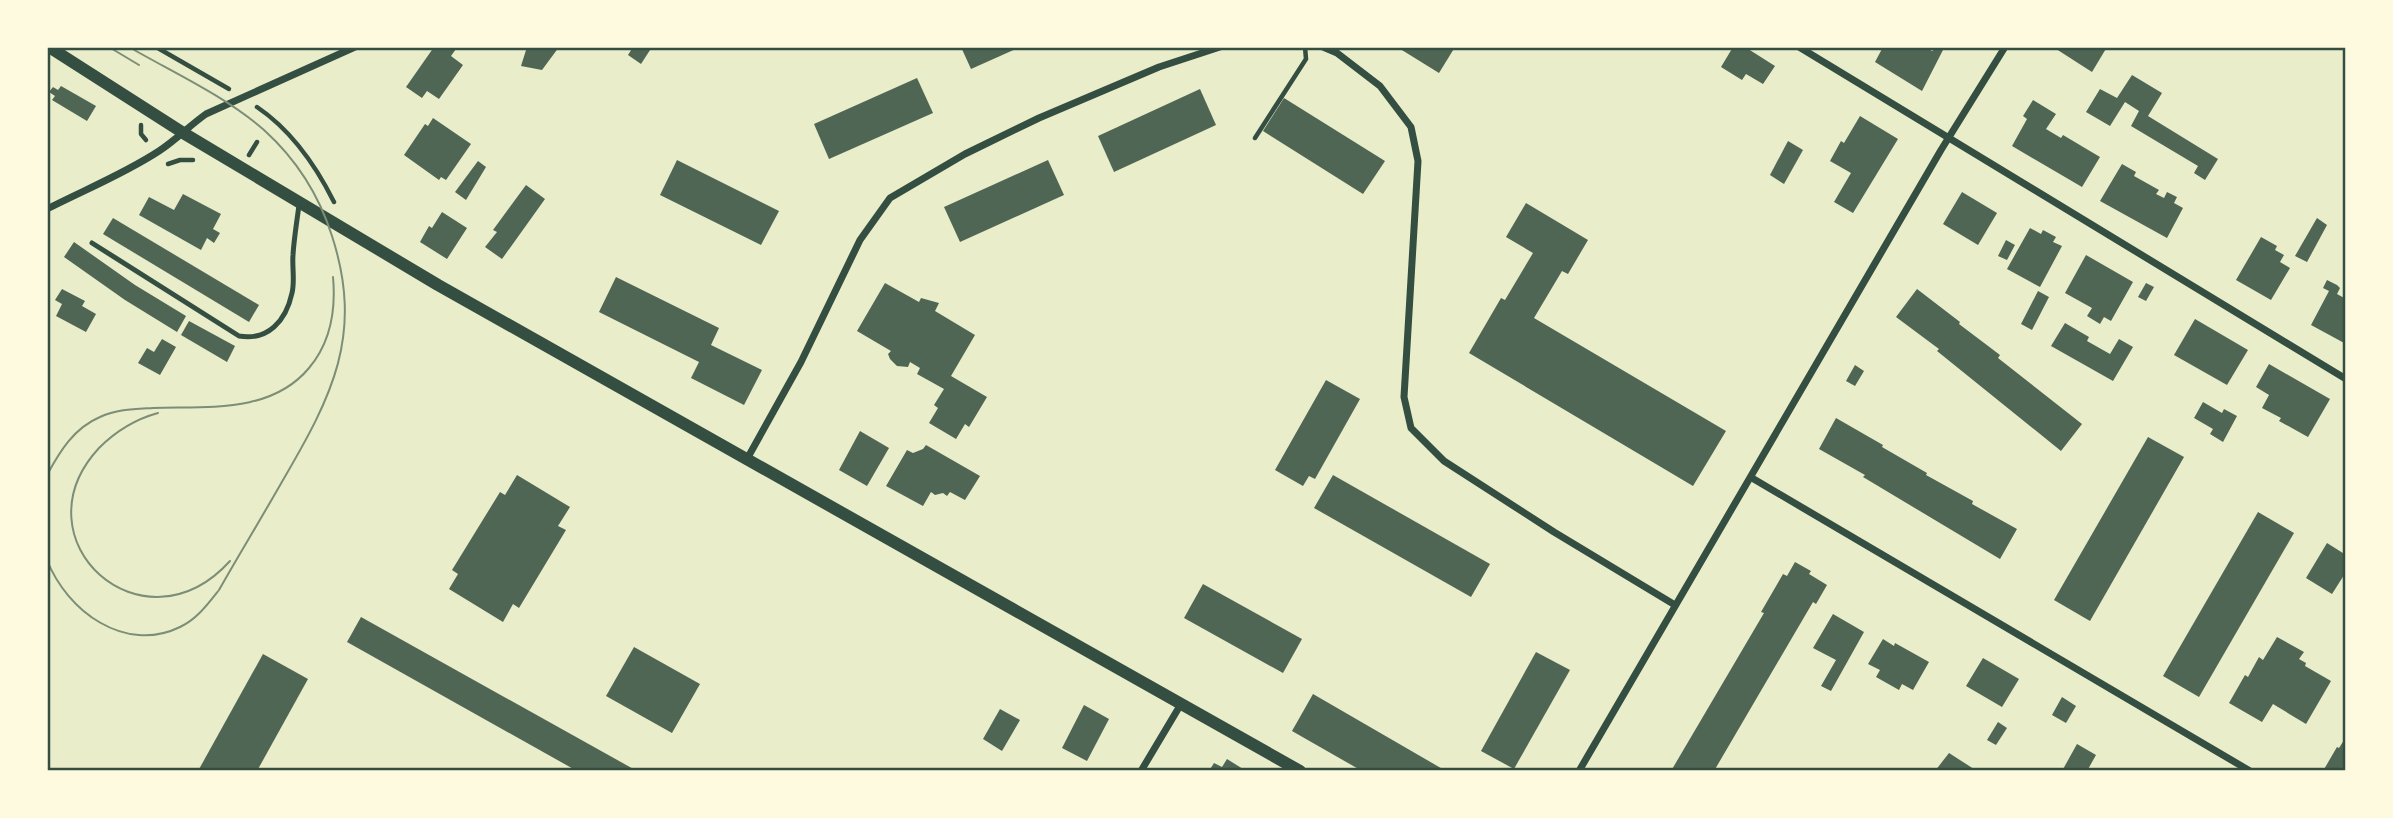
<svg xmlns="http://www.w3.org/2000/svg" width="2393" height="818" font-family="Barlow,sans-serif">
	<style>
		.building { fill: #4f6655 }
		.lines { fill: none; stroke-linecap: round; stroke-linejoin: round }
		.path { stroke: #344e41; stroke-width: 4.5 }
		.service { stroke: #344e41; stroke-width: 5 }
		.minor { stroke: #344e41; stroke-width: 7 }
		.tertiary { stroke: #344e41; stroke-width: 12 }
		.tram { stroke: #7c8e77; stroke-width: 2 }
		.neatline { fill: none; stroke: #344e41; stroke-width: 2.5 }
	</style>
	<rect width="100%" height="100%" fill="#e9edc9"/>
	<g class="building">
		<path d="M434,47h20l2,2 -5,7 12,9 -24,34 -12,-8 -5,7 -16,-11z"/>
		<path d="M527,47l15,3 3,-3h14l-17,23 -21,-4z"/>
		<path d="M633,47h19l-11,17 -13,-9z"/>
		<path d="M961,47h59l-49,22z"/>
		<path d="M1397,47h58l-16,26z"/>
		<path d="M1733,47h12l30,19 -12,18 -17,-10 -4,6 -21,-13z"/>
		<path d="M1883,47h43l6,4 6,-4 5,3 -21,41 -47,-29z"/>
		<path d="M2053,47h54l-15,25z"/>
		<path d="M2132,75l30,18 -14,23 70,43 -13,21 -11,-7 4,-7 -67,-40 8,-15 -14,-9 -15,24 -24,-14 14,-23 17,9z"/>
		<path d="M917,78l16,35 -104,46 -15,-35z"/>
		<path d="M61,86l35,20 -9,15 -35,-21 3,-4 -6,-4 4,-5 5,3z"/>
		<path d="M1200,89l16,36 -102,47 -16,-36z"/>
		<path d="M1284,98l101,63 -22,33 -100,-63z"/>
		<path d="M2033,100l23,14 -10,15 15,9 2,-3 37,22 -18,30 -70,-41 15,-27 -4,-3z"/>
		<path d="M1860,116l38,23 -45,74 -19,-11 17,-29 -21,-12 11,-20 3,2z"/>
		<path d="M433,118l38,26 -25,36 -5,-3 -2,3 -35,-25 21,-31 3,2z"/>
		<path d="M1788,141l15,9 -19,34 -14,-9z"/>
		<path d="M677,160l102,51 -18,34 -101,-50z"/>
		<path d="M1048,160l16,35 -104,47 -16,-35z"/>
		<path d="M478,161l8,6 -20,33 -11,-8z"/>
		<path d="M2122,164l14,8 -2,4 25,14 -3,4 8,4 3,-6 10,5 -3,6 9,5 -16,30 -67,-37z"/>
		<path d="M526,185l19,14 -43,60 -17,-12 12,-15 -4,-2z"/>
		<path d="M1962,192l35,21 -19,32 -35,-21z"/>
		<path d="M183,194l38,20 -8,15 7,4 -6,10 -7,-5 -6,12 -62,-35 10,-18 25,13z"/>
		<path d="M1526,203l62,37 -20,34 -6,-3 -28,47 192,113 -33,55 -224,-133 32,-55 4,2 28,-47 -27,-16z"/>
		<path d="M442,212l25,16 -20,31 -27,-17 9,-16 3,2z"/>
		<path d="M113,218l146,87 -10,17 -146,-88z"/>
		<path d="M2317,218l10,7 -20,37 -12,-6z"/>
		<path d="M2030,228l11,6 2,-4 13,7 -3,5 9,4 -22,41 -33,-18z"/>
		<path d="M2261,237l16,9 -2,4 9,5 -4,7 10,6 -19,32 -35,-20z"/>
		<path d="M2006,240l9,5 -8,15 -9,-4z"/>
		<path d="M74,242l61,43 51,31 -9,16 -52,-32 -61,-43z"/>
		<path d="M2086,255l47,27 -22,39 -7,-4 -4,7 -13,-8 5,-8 -27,-15z"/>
		<path d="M616,277l103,51 -8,17 51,25 -18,35 -53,-27 8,-16 -100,-50z"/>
		<path d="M2327,280l10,5 3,3 -3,6 9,5v45l-35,-19 18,-34 -6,-3z"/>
		<path d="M885,283l34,19 2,-4 18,5 -4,8 40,24 -24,41 36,21 -18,30 -4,-3 -9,15 -27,-16 9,-15 -4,-3 10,-16 -27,-15 3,-6 -10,-6 -2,5 -11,-1 -7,-7 -2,-5 3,-3 -34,-20z"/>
		<path d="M2146,283l8,4 -8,14 -8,-4z"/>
		<path d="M62,289l23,12 -3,5 14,8 -10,18 -30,-16 6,-12 -7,-4z"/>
		<path d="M1917,289l43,33 -1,2 41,31 -2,3 84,66 -21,27 -124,-100 2,-2 -43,-32z"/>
		<path d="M2038,291l11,6 -17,33 -11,-6z"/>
		<path d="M2195,319l53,31 -21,35 -53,-30z"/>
		<path d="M189,321l46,25 -8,16 -46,-27z"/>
		<path d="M2065,323l24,14 -2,4 23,13 9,-15 14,8 -20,34 -62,-35z"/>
		<path d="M162,339l14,8 -16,28 -22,-12 9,-15 7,4z"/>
		<path d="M2269,364l61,35 -22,38 -29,-16 2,-3 -19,-10 7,-13 -13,-8z"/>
		<path d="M1855,365l9,6 -9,15 -9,-5z"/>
		<path d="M1326,380l34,19 -45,80 -6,-3 -6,10 -28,-16z"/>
		<path d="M2203,402l19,11 2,-4 13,7 -14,26 -13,-8 3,-5 -19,-11z"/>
		<path d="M1836,418l47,27 -1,2 45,26 -1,2 47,26 -1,3 45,25 -17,30 -137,-82 2,-2 -46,-26z"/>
		<path d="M860,431l29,17 -22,38 -28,-16z"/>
		<path d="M2148,437l36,20 -94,164 -36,-21z"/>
		<path d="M926,445l54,31 -15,24 -15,-8 -3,4 -4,-3 -8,2 -4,-3 -8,14 -37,-20 21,-36 6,3 10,-4z"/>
		<path d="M517,475l53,32 -12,19 8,4 -47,78 -6,-4 -10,18 -54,-33 9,-15 -6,-4 48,-78 5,3z"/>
		<path d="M1333,475l157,89 -19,33 -157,-89z"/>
		<path d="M2258,512l36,21 -95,164 -36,-21z"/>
		<path d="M2327,543l19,12v17l-14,22 -26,-16z"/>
		<path d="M1795,562l16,9 -2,3 18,11 -11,19 -3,-2 -99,169h-43l93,-158 -3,-1 22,-38 4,2z"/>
		<path d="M1203,584l99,55 -19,34 -99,-55z"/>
		<path d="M1833,614l31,18 -33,59 -10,-5 15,-26 -23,-12z"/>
		<path d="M361,617l276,154h-60l-230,-129z"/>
		<path d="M2277,637l27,15 -5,7 7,4 -1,3 26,15 -25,43 -33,-20 -11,18 -33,-19 16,-28 3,2 11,-20 4,3z"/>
		<path d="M1883,639l11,7 1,-3 34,19 -16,28 -11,-6 -3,6 -23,-13 4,-7 -12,-6z"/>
		<path d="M634,647l66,37 -28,49 -66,-37z"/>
		<path d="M1536,652l34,18 -56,99 -33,-18z"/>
		<path d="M263,654l45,25 -51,92h-59z"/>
		<path d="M1983,658l36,21 -17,28 -36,-21z"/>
		<path d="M1313,694l133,77h-84l-70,-40z"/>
		<path d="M2062,697l14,9 -10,17 -14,-8z"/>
		<path d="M1084,705l25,14 -22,42 -25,-13z"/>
		<path d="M1000,709l20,11 -18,31 -19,-12z"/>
		<path d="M1998,722l9,6 -11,17 -9,-5z"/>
		<path d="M2346,737v34h-23l14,-24 2,1z"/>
		<path d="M2077,744l19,11 -9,16h-25z"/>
		<path d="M1949,753l28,18h-42z"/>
		<path d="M1227,759l16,10 -1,2h-33l5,-8 8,4z"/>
	</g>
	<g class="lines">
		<g class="path">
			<path d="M156,47l73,42"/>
			<path d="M257,107c34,23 59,59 77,95"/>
			<path d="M141,125v9l5,6"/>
			<path d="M1255,138l51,-79 -1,-12"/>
			<path d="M249,155l8,-13"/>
			<path d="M168,164l12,-4h13"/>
		</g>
		<path class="service" d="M92,243l147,93c29,5 47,-15 53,-43 3,-12 0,-26 1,-38 1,-17 4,-34 6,-50"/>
		<g class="minor">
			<path d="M1323,47l14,6 43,33 31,41 7,34 -14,236 7,31 33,33 110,71 121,73"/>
			<path d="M1799,47l547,332"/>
			<path d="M47,209c37,-19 77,-35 112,-58 17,-11 30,-25 47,-37l149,-67"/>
			<path d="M747,459l54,-97 59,-122 30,-42 75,-44 74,-36 120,-51 61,-20"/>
			<path d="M1752,478l498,293"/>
			<path d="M1141,771l40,-67"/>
			<path d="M1579,771l362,-621 64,-103"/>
		</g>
		<path class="tertiary" d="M49,47l136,87 253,151 862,486"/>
		<g class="tram">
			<path d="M109,47l30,18"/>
			<path d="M158,413c-22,6 -43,19 -59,35 -85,92 44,209 131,113"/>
			<path d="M47,475c13,-24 27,-47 53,-58 17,-8 35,-8 53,-9 53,-2 118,6 156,-40 22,-26 27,-58 24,-91"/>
			<path d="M47,560c20,51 78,94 133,67 17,-8 28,-23 39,-37 21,-37 43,-73 64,-110 49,-84 81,-145 49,-244 -13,-41 -36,-77 -68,-106 -39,-34 -90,-57 -135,-83"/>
		</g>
	</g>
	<rect width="2393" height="818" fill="none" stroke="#fefae0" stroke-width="98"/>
	<rect x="49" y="49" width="2295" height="720" class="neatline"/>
</svg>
